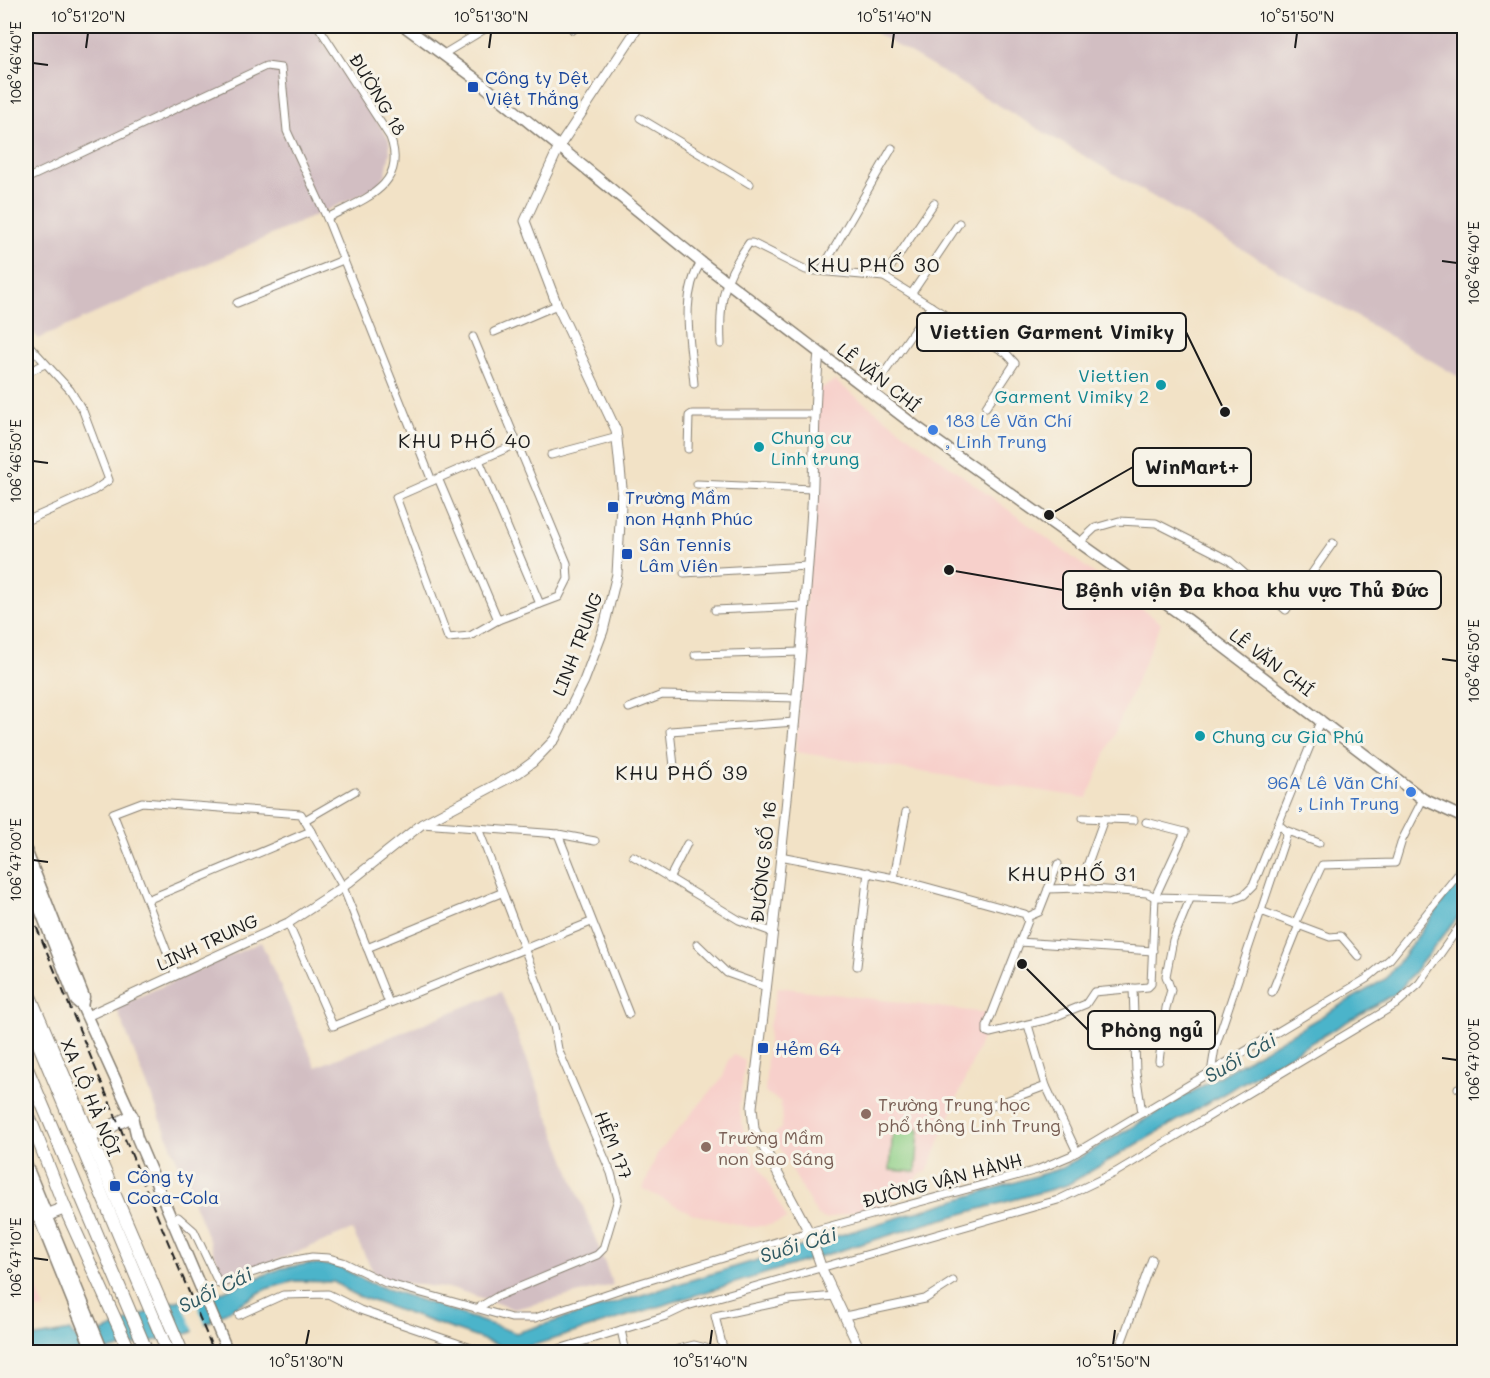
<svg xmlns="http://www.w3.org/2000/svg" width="1490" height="1378" font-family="Mali,sans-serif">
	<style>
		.built { fill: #f7d0cb }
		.industrial { fill: #d2bec2 }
		.green { fill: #8ecf86; stroke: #557651; stroke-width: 1.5 }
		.water { fill: #4cb4ca; stroke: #346873; stroke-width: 1.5 }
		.pier { fill: #f2e2c6 }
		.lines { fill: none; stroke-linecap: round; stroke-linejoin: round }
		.minor-casing { stroke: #877f71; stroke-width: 9 }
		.tertiary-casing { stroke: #877f71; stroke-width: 11 }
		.secondary-casing { stroke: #877f71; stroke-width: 13 }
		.trunk-casing { stroke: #877f71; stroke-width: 14 }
		.minor { stroke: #fff; stroke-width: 7 }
		.tertiary { stroke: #fff; stroke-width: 9 }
		.secondary { stroke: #fff; stroke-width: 10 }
		.trunk { stroke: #fff; stroke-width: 12 }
		.rail { stroke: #1c1c1c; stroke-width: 2; stroke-dasharray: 9 4.5; stroke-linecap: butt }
		.ticks { fill: none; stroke: #1c1c1c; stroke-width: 2 }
		.transit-dot { fill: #1a4fb4; stroke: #f7f3e8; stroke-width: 2 }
		.culture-dot { fill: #0f9aa8; stroke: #f7f3e8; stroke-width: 2 }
		.shop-dot { fill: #3f7fe0; stroke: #f7f3e8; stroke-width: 2 }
		.education-dot { fill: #8d6e63; stroke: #f7f3e8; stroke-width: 2 }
		.labels { text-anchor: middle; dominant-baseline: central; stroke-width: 6; stroke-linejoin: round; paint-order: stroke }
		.transit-label { font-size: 18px; fill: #164399; stroke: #f7f3e8; text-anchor: start }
		.street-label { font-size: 18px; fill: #1c1c1c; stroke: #f7f3e8 }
		.culture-label { font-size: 18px; fill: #0d838f; stroke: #f7f3e8; text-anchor: start }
		.shop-label { font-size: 18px; fill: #366cbe; stroke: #f7f3e8; text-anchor: start }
		.education-label { font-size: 18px; fill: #785e54; stroke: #f7f3e8; text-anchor: start }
		.neighbourhood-label { font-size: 20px; letter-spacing: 1.5px; fill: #1c1c1c; stroke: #f7f3e8 }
		.water-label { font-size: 20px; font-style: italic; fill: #2f5962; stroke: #f7f3e8 }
		.leader { fill: none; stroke: #1c1c1c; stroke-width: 2 }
		.callout-dot { fill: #1c1c1c; stroke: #f7f3e8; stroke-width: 2 }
		.callout { fill: #f7f3e8; stroke: #1c1c1c; stroke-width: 2 }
		.callout-label { font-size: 20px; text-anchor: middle; font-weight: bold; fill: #1c1c1c }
		.neatline { fill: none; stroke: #1c1c1c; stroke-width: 2 }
		.ticks-label { font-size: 15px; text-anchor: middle; fill: #1c1c1c }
	</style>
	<rect width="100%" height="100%" fill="#f7f3e8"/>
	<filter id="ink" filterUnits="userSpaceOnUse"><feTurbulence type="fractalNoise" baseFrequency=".0167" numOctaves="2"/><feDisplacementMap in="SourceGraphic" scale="12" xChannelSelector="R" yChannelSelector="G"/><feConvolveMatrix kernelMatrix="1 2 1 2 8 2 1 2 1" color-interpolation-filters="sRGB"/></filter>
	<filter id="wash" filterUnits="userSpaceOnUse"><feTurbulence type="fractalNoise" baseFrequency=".008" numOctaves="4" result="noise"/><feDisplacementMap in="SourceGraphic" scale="24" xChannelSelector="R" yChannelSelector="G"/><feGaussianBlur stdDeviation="1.35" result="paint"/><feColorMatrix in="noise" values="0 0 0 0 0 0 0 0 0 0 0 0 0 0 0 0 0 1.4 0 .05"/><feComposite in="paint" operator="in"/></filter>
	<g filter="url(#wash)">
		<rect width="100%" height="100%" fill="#f2e2c6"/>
		<g class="built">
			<path d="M835,381l326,242 -74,175 -291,-46 23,-363z"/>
			<path d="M778,987l208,26 -3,23 -56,136 -6,1 -6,7 5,10 -8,5 -6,-5 -12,3 -1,9 -68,17 -8,-4 -44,-79 9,-9 -1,-25 -16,-10 4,-66z"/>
			<path d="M734,1055l11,6 -6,46 6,32 42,80 -17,6 -20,2 -57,-13 -50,-25 14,-35 66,-77 6,-18z"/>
			<path d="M26,1265l19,44 -19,1z"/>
		</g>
		<g class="industrial">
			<path d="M26,26h287l76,113 1,13 -4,21 -7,12 -7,5 -334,149 -12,-15z"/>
			<path d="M864,26h600v354z"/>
			<path d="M261,942l55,125 185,-75 112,293 -99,24 -56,-19 -81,-11 -25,-49 -127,51 -109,-274z"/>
		</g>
		<path class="green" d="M893,1128l26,1 -3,43 -26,-2z"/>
		<path class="water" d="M1464,873v37l-66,82 -331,193 -138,38 -405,125 -23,-2 -146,-51 -21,-13 -39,-1 -29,8 -76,44 -88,19h-76v-13l44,-8 10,11 91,-40 48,-9 63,-25 26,-4 30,2 32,17 146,50 546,-165 325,-190z"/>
		<path class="pier" d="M193,1295l13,31 -11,8 -15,-37z"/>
	</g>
	<g filter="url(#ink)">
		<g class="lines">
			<defs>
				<g id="minor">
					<path d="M318,26l72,111c19,50 -29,63 -63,81"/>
					<path d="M570,26l3,4"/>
					<path d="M442,55l48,-29"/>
					<path d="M640,118l110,66"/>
					<path d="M26,179l240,-113 15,2 6,63 40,87 105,263"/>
					<path d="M821,271l71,-123"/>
					<path d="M884,277l50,-74"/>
					<path d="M912,293l47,-70"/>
					<path d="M237,303l106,-43"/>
					<path d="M494,332l63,-27"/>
					<path d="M473,337l94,226 1,16 -9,18 -61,23 -28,16 -22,2 -52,-141 123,-54"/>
					<path d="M26,342l44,48 13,21 26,69 -16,11 -67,30"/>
					<path d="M721,344c-2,-43 2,-65 28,-101h3l54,27 78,7 122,76 9,10 -29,44"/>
					<path d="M26,373l19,-9"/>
					<path d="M694,384c-3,-40 -15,-87 7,-122"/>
					<path d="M871,392l60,-86"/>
					<path d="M688,449l1,-33 3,-2h121"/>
					<path d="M551,455l67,-18"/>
					<path d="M479,460l61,144"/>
					<path d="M438,478l60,142"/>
					<path d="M697,484l115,5"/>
					<path d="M1078,544l17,-16 24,-7 37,2 73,37 57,50 47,-67"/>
					<path d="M684,573l123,-7"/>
					<path d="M715,610l89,-4"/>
					<path d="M695,655l106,-3"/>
					<path d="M629,708l33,-13 136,3"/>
					<path d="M674,766l-4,-35 125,-9"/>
					<path d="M1083,818l51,2"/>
					<path d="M305,820l50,-29"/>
					<path d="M422,824l136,10 37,7"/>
					<path d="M1285,830l34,13"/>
					<path d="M558,834l71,180"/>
					<path d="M633,856l106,64 33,12"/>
					<path d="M780,856l114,22 131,36 3,7 -41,105v6l3,1 59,-14 37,-15 8,-12 54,-5 3,-3 4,-87 30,-65 -39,-10"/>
					<path d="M894,878l12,-66"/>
					<path d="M669,879l18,-35"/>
					<path d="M1079,888l25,-69"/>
					<path d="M1048,889l10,-25"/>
					<path d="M147,900l164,-69"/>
					<path d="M1261,911l69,26 11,-1 18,21"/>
					<path d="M1027,917l12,-5 9,-23 31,-1 68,5 8,4 79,2 10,-4 9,-9 68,-167"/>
					<path d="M288,923l45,103 258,-104"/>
					<path d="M1295,924l27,-59 73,-2 7,-23 21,-41"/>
					<path d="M1019,942l134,9"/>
					<path d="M697,944l30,29 39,14"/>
					<path d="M367,948l134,-55"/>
					<path d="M857,966l11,-94"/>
					<path d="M176,975l-63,-162 29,-11 159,12 42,73 46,116"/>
					<path d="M1133,988l3,84 6,41"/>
					<path d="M1272,992l27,-67"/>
					<path d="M1028,1025l18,61 31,66"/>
					<path d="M1159,1061l7,-53 5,-18 -5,-14 7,-36 17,-41"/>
					<path d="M1211,1073l4,-25 71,-212 -1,-6 -7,-6"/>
					<path d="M1458,1088l6,1"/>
					<path d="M989,1107l57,-21"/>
					<path d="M178,1217l16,14 25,53 65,-22 28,-5 17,1 14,4 43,21 125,35h24l92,-31 182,-55 228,-62 33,-14 296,-177 24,-20 74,-92"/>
					<path d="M476,1309l22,-13 99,-41 6,-6 15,-50 -7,-26 -53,-124 -4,-23 -76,-198"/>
					<path d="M239,1315l44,-20 45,-1 32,16 123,42"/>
					<path d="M845,1316l80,-17 28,-18"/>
					<path d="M621,1330l5,22"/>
					<path d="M549,1352l117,-36 21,-10 371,-106 58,-28 279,-167 24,-21 45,-64"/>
					<path d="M677,1352l1,-3 16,-4 27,7"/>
					<path d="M724,1352l-9,-36 74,-16 46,-4"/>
					<path d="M1118,1352l34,-93"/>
				</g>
				<g id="tertiary">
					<path d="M819,352c-6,57 -4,115 -8,172 -14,195 -35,390 -59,583l2,22 55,103 13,37 39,83"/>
					<path d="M87,1016l201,-93 55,-36 79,-63 96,-51 15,-11 22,-23 29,-58 19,-50 14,-57 5,-86 -6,-58 -59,-125 -32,-84 34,-74 80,-121"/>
				</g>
				<g id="secondary">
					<path d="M404,26l68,50 229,186 213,163 273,194 236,180 41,19"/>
					<path d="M26,850l58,147 -2,9"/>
					<path d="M26,874l50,127 6,5 50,110 5,22 91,214"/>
					<path d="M26,1164l77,188"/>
					<path d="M26,1186l67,166"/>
				</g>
				<g id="trunk">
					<path d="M26,987l156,365"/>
					<path d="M26,1014l142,338"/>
					<path d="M26,1066l121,286"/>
					<path d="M26,1109l39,99 65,144"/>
					<path d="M82,1141l50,-25"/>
					<path d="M39,1218l26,-10"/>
				</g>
			</defs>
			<use href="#minor" class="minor-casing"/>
			<use href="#tertiary" class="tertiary-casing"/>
			<use href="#secondary" class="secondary-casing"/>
			<use href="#trunk" class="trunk-casing"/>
			<use href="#minor" class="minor"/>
			<use href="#tertiary" class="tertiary"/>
			<use href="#secondary" class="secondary"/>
			<use href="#trunk" class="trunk"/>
			<path class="rail" d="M26,902l188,450"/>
		</g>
	</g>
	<path class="ticks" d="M86,48l2,-15M489,48l2,-15M892,48l2,-15M1295,48l2,-15M33,63l15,2M1442,261l15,2M33,461l15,2M1442,659l15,2M33,860l15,2M1442,1058l15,2M33,1258l15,2M306,1345l3,-15M710,1345l2,-15M1113,1345l2,-15"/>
	<g class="transit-dot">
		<rect x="467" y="81" width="12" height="12" rx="3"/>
		<rect x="607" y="501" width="12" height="12" rx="3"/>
		<rect x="621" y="548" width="12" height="12" rx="3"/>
		<rect x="757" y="1042" width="12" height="12" rx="3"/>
		<rect x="109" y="1180" width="12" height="12" rx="3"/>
	</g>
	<g class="culture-dot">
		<circle cx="1161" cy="385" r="6"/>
		<circle cx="759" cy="447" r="6"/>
		<circle cx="1200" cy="736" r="6"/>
	</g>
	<g class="shop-dot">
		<circle cx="933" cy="430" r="6"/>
		<circle cx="1411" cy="792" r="6"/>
	</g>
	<g class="education-dot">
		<circle cx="866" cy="1114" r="6"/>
		<circle cx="706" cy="1147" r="6"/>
	</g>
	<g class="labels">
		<g class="transit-label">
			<text x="485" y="77">Công ty Dệt<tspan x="485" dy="21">Việt Thắng</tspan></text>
			<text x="625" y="497">Trường Mầm<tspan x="625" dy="21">non Hạnh Phúc</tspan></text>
			<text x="639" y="544">Sân Tennis<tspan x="639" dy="21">Lâm Viên</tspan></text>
			<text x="775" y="1048">Hẻm 64</text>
			<text x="127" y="1176">Công ty<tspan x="127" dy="21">Coca-Cola</tspan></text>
		</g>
		<g class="street-label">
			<text transform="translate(378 94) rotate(59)">ĐƯỜNG 18</text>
			<text transform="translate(879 377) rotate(38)">LÊ VĂN CHÍ</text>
			<text transform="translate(577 644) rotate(-69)">LINH TRUNG</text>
			<text transform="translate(1272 662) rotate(37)">LÊ VĂN CHÍ</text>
			<text transform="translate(763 862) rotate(-84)">ĐƯỜNG SỐ 16</text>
			<text transform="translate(207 942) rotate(-25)">LINH TRUNG</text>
			<text transform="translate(91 1097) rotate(67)">XA LỘ HÀ NỘI</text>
			<text transform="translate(614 1145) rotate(68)">HẺM 177</text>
			<text transform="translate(942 1180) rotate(-15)">ĐƯỜNG VẬN HÀNH</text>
		</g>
		<g class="culture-label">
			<text x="1149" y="375" text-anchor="end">Viettien<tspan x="1149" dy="21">Garment Vimiky 2</tspan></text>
			<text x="771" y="437">Chung cư<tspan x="771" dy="21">Linh trung</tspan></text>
			<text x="1212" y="736">Chung cư Gia Phú</text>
		</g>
		<g class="shop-label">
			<text x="945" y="420">183 Lê Văn Chí<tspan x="945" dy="21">, Linh Trung</tspan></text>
			<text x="1399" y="782" text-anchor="end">96A Lê Văn Chí<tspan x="1399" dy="21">, Linh Trung</tspan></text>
		</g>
		<g class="education-label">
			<text x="878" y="1104">Trường Trung học<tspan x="878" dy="21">phổ thông Linh Trung</tspan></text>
			<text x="718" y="1137">Trường Mầm<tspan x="718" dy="21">non Sao Sáng</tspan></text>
		</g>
		<g class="neighbourhood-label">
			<text x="874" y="264">KHU PHỐ 30</text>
			<text x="465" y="440">KHU PHỐ 40</text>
			<text x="682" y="772">KHU PHỐ 39</text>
			<text x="1073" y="873">KHU PHỐ 31</text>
		</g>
		<g class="water-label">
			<text transform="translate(1240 1057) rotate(-30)">Suối Cái</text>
			<text transform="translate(798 1244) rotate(-17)">Suối Cái</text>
			<text transform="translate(215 1289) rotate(-26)">Suối Cái</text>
		</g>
	</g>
	<path class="leader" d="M1225 412L1186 332M1049 515L1133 467M949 570L1063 590M1022 964L1088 1030"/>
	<g class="callout-dot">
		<circle cx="1225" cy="412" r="6"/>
		<circle cx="1049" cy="515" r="6"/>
		<circle cx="949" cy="570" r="6"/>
		<circle cx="1022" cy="964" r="6"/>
	</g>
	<g class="callout">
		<rect x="917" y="313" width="269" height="38" rx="6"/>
		<rect x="1133" y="448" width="118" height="38" rx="6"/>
		<rect x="1063" y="571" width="378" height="38" rx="6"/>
		<rect x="1088" y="1011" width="127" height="38" rx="6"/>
	</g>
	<g class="callout-label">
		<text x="1052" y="339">Viettien Garment Vimiky</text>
		<text x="1192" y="474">WinMart+</text>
		<text x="1252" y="597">Bệnh viện Đa khoa khu vực Thủ Đức</text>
		<text x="1152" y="1037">Phòng ngủ</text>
	</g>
	<rect width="1490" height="1378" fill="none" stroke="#f7f3e8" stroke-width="66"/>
	<rect x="33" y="33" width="1424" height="1312" class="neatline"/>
	<g class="ticks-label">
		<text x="88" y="22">10°51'20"N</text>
		<text x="491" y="22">10°51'30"N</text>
		<text x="894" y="22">10°51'40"N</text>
		<text x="1297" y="22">10°51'50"N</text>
		<text transform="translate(16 63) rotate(-90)" y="5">106°46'40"E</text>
		<text transform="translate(1474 263) rotate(-90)" y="5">106°46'40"E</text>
		<text transform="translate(16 461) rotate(-90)" y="5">106°46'50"E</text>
		<text transform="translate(1474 661) rotate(-90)" y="5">106°46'50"E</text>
		<text transform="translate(16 860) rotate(-90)" y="5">106°47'00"E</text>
		<text transform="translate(1474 1060) rotate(-90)" y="5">106°47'00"E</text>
		<text transform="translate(16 1258) rotate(-90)" y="5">106°47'10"E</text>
		<text x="306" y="1367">10°51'30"N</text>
		<text x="710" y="1367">10°51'40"N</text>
		<text x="1113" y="1367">10°51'50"N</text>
	</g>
</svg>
